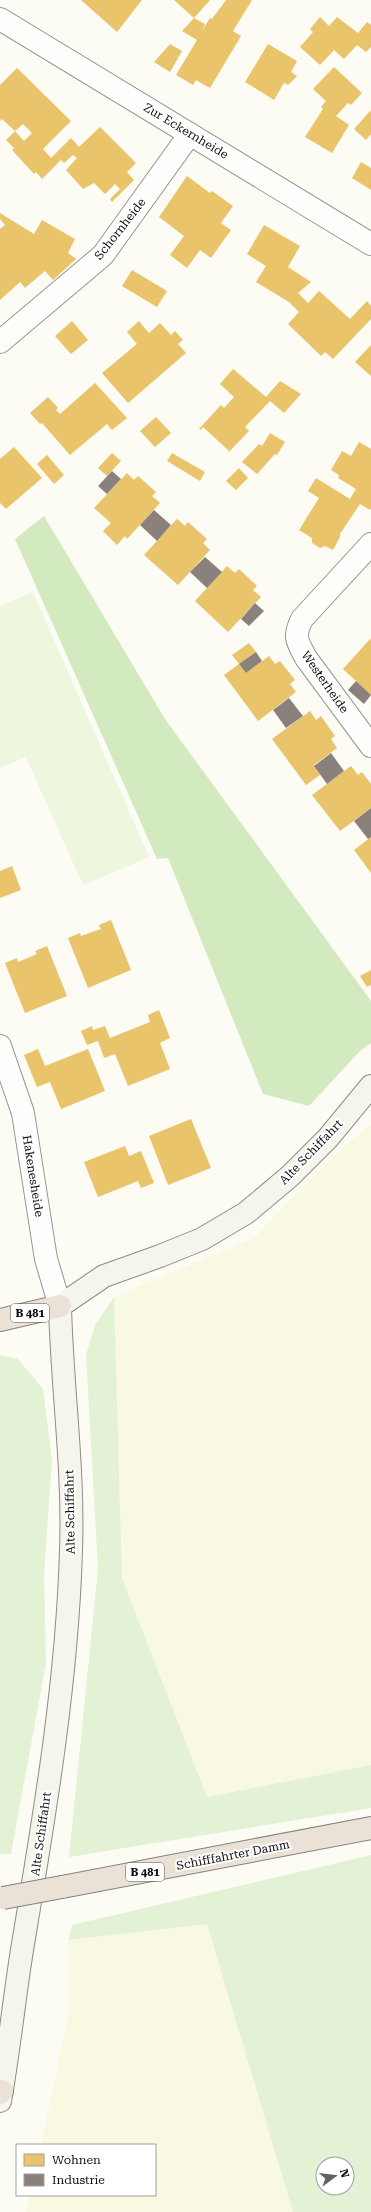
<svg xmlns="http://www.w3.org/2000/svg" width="371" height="2212" font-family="'Roboto Serif',serif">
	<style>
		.farmland { fill: #f9f8e0 }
		.green { fill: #e3f2d4; fill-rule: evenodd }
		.forest { fill: #d3eac1 }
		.pitch { fill: #eef6de }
		.homes { fill: #e9c46a }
		.industry { fill: #8a817c }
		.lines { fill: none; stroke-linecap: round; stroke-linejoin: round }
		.street-casing { stroke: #969592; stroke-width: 24 }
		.secondary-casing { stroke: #8c8c89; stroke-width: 24 }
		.highway-casing { stroke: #83837f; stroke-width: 24 }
		.street { stroke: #fffefd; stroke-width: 22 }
		.secondary { stroke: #f5f5eb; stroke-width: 22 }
		.highway { stroke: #eae2d6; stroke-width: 22 }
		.highway-bridge-casing { stroke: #83837f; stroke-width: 24; stroke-linecap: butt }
		.highway-bridge { stroke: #eae2d6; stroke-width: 22 }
		.labels { text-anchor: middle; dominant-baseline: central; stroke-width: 4; stroke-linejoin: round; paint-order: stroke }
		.shield { fill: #fff; stroke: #575757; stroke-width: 1 }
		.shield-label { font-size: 11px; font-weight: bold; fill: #0f0f0f }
		.street-label { font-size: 12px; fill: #0f0f0f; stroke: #fff }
	</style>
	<rect width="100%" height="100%" fill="#fcfbf4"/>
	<g class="farmland">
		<path d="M371,1124v641l-164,32 -85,-219 -8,-281 140,-59 87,-88z"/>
		<path d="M207,1923l86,289h-267l4,-17h125v-50h-114l27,-128v-77z"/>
	</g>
	<g class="green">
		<path d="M114,1297l8,281 85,219 164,-32v43l-302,49 29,-288 -12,-214 9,-30z"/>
		<path d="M0,1355l18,4 25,30 9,71 -8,116 2,87 -35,191h-11z"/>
		<path d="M371,1855v357h-78l-86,-288 -139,16 4,-15zM323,2164h24v24h-24z"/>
	</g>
	<path class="forest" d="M44,516l121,203 206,282v42l-12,9 -50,54 -46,-12 -95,-236 -11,1 -142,-320z"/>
	<path class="pitch" d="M33,592l116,265 -66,28 -57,-128 -26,11v-162z"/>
	<g class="homes">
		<path d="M81,0h61l-25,32z"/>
		<path d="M174,0h36l-16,18z"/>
		<path d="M226,0h26l-19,31 8,5 -31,52 -14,-8 -3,5 -17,-10 21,-35 -15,-9 12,-13 11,6 -3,7 8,-13 2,1z"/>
		<path d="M320,17l9,9 8,-9 21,16 9,-11 4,3v22l-5,5 -9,-7 -13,14 -10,-9 -14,15 -20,-18 13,-15 -3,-3z"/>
		<path d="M170,44l12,7 -12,21 -16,-10z"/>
		<path d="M268,44l29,17 -6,11 6,4 -9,9 -4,-2 -10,17 -29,-18z"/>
		<path d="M334,67l28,26 -11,12 -3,-2 -12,13 13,9 -17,28 -27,-16 18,-28 -2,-2 5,-6 -13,-12z"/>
		<path d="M17,68l54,53 -28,28 8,9 20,-20 8,9 21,-20 36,36 -9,9 7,8 -22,22 -2,-3 10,-10 -5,-5 -10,10 -11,-11 -11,6 -17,-19 11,-12 -4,-3 -9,8 -3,-3 -19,19 -6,-7 -2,2 -22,-24 2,-2 -8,-8 9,-9 9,10 8,-8 -9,-9 -8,7 -13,-12 -2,2v-36z"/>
		<path d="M371,110v24l-5,6 -12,-11z"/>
		<path d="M361,162l10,6v22l-19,-12z"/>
		<path d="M187,176l23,17 2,-2 21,15 -12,17 10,7 -20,28 -11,-8 -13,18 -17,-13 14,-19 -25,-19z"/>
		<path d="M0,213l34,21 8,-14 33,19 -7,14 8,6 -23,21 -8,-9 -20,17 -5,-6 -20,18v-71l5,-4 -5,-6z"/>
		<path d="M264,225l36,21 -12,21 23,15 -13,11 10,10 11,-12 31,28 17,-18 4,5v13l-38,40 -8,-7 -4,4 -33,-32 11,-12 -10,-10 -33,-20 10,-16 -19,-12z"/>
		<path d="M132,270l35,21 -10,16 -35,-21z"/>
		<path d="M72,321l16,19 -17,14 -16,-18z"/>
		<path d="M139,321l10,12 11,-10 11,12 4,-4 8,9 -5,4 8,9 -58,50 -26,-30 35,-29 -10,-12z"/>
		<path d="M371,345v31l-16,-14z"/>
		<path d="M233,369l33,28 14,-16 21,13 -17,19 -14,-12 -25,26 4,4 -22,23 2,-3 -26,-24 -2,3 -2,-1 22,-24 3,3 10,-11 -14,-13z"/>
		<path d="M95,383l32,35 -15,12 -5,-6 -37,31 -28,-32 -2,1 -10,-11 18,-16 10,11 -2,2 4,4z"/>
		<path d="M156,417l15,16 -16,14 -15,-16z"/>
		<path d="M270,433l15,9 -8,13 -2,-1 -18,20 -15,-12 17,-18 3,2z"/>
		<path d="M359,442l12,7v59l-1,2 -10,-6 -20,30v3l-7,13 -8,-4 -5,2 -8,-5v-5l-13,-8 20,-32 -11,-7 8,-13 34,21 6,-10 -18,-11 1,-3 -8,-5 11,-19 9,5z"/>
		<path d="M14,447l28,31 -36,31 -6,-6v-44z"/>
		<path d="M112,453l9,8 -14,15 -9,-8z"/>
		<path d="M172,453l33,19 -5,9 -33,-20z"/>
		<path d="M47,455l17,20 -10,9 -17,-20z"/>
		<path d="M239,468l9,10 -12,12 -10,-9z"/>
		<path d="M127,473l7,7 4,-4 18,16 -4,4 8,7 -33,36 -2,-3 -8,9 -14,-14 8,-8 -17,-15z"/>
		<path d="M177,519l8,7 3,-4 19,17 -4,4 7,7 -32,35 -34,-30z"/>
		<path d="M227,566l8,7 4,-4 18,17 -4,4 8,7 -33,35 -33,-31z"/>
		<path d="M371,638v57l-28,-26z"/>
		<path d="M249,643l7,9 -17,12 -7,-9z"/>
		<path d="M269,656l6,8 5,-3 15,19 -5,4 6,8 -38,29 -34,-46 15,-11 7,9z"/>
		<path d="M310,711l6,9 5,-4 14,20 -4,3 6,9 -23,17 6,10 -14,10 -34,-46z"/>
		<path d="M351,766l7,9 4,-3 9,12v24l-31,23 -28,-36z"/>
		<path d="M371,837v36l-17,-23z"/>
		<path d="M12,866l9,24 -21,8v-27z"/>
		<path d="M111,920l20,50 -43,18 -20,-50 12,-5 1,3 20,-7 -2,-4z"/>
		<path d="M47,946l20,50 -42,17 -20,-50 12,-5 1,4 19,-8 -2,-3z"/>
		<path d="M371,970v15l-4,2 -7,-11z"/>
		<path d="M159,1010l11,28 -10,5 10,26 -42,17 -13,-32 -11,4 -6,-17 -11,4 -6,-14 11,-5 1,4 12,-4 5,12 40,-16 -2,-7z"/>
		<path d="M38,1049l7,17 43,-17 17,42 -44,18 -11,-27 -13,5 -13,-32z"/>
		<path d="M191,1119l20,49 -43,17 -19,-49z"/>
		<path d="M125,1146l4,10 12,-5 13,32 -13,5 -3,-7 -40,16 -14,-35z"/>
	</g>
	<g class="industry">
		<path d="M112,471l9,8 -14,15 -9,-8z"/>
		<path d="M154,510l17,15 -14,16 -17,-16z"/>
		<path d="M205,557l17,15 -15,16 -17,-16z"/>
		<path d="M255,603l9,8 -15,15 -8,-7z"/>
		<path d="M256,652l6,9 -16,12 -7,-9z"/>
		<path d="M356,681l15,14 -7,9 -16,-14z"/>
		<path d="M289,698l14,18 -17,12 -13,-18z"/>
		<path d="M331,753l13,18 -17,13 -13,-18z"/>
		<path d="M371,808v29l-3,2 -14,-18z"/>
	</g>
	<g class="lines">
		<defs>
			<g id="street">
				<path d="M0,19l371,225"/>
				<path d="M0,342l103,-87 87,-121"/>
				<path d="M371,544l-69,75c-9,18 -5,22 4,39l65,88"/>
				<path d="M0,1046l23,67 23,146 14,47"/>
			</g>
			<path id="secondary" d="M0,2101c9,-50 14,-101 22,-151 22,-132 45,-265 49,-399 3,-82 -9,-163 -11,-245l44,-30 56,-20 42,-17 44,-26 44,-37 38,-38 43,-52"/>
			<g id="highway">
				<path d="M0,1320l60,-14"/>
				<path d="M62,1887l309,-59"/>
				<path d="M0,2093l2,-2"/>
			</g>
		</defs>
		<use href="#street" class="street-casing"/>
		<use href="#secondary" class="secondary-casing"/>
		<use href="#highway" class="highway-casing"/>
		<use href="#street" class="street"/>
		<use href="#secondary" class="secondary"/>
		<use href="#highway" class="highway"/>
		<defs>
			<path id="highway-bridge" d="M3,1898l59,-11"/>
		</defs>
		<use href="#highway-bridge" class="highway-bridge-casing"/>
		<use href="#highway-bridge" class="highway-bridge"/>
	</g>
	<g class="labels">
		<g class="shield">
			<rect x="11" y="1304" width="38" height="18" rx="3"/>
			<rect x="126" y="1863" width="38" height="18" rx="3"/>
		</g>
		<g class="shield-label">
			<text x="30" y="1313">B 481</text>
			<text x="145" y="1872">B 481</text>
		</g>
		<g class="street-label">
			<text transform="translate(186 131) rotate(31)">Zur Eckernheide</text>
			<text transform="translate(120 229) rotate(-52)">Schornheide</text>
			<text transform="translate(325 682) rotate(55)">Westerheide</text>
			<text transform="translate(311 1152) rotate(-46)">Alte Schiffahrt</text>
			<text transform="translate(33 1176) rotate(81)">Hakenesheide</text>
			<text transform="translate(70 1512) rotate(-91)">Alte Schiffahrt</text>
			<text transform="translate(41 1834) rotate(-82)">Alte Schiffahrt</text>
			<text transform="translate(233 1855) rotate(-11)">Schifffahrter Damm</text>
		</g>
	</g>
	<rect x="16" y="2144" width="140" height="52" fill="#ffffff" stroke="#9f9f9f"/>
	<rect x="24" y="2154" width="20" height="12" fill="#e9c46a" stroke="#9f9f9f"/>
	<text x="52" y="2164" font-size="12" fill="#0f0f0f">Wohnen</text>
	<rect x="24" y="2174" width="20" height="12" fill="#8a817c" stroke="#9f9f9f"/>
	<text x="52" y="2184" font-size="12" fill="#0f0f0f">Industrie</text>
	<g transform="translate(335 2176) rotate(75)"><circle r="19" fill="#ffffff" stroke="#9f9f9f"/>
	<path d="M0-3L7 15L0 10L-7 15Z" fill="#62625f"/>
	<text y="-6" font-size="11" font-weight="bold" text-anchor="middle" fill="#0f0f0f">N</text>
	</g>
</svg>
